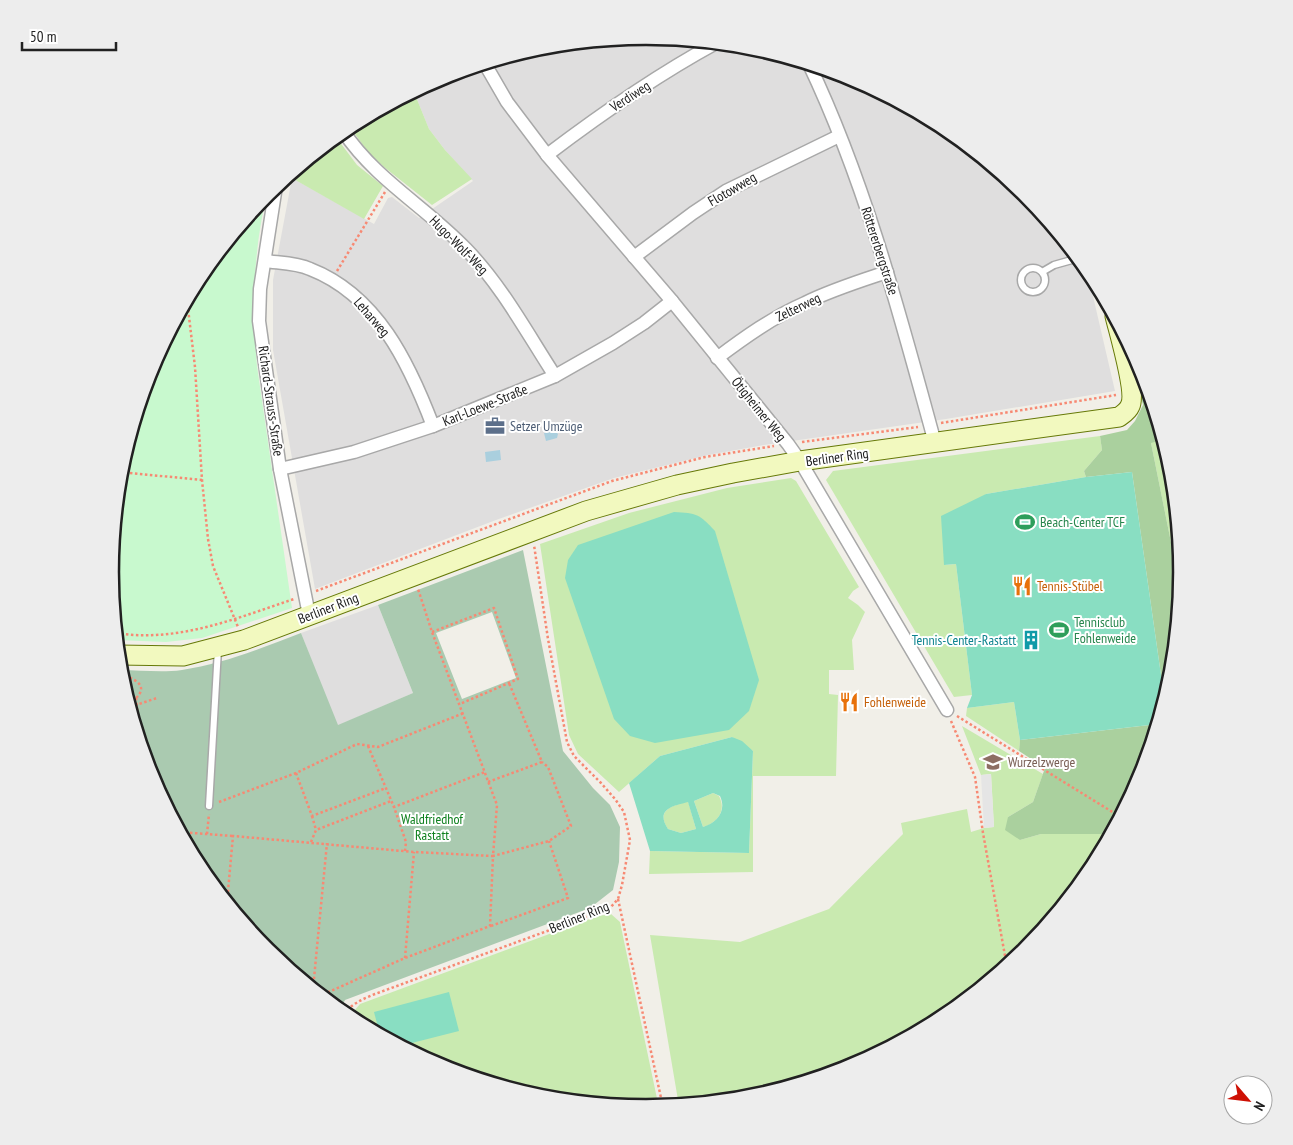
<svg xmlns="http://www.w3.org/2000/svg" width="1293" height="1145" font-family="'PT Sans Narrow',sans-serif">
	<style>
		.residential { fill: #dfdede }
		.grass { fill: #c9eab0 }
		.forest { fill: #aad09e }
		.cemetery { fill: #aacab0; fill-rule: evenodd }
		.park { fill: #c8f9ce }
		.pitch { fill: #89dec2; fill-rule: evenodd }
		.parking { fill: #e5e5e5 }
		.water { fill: #aacfde }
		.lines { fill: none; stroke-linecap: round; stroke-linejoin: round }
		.lane-casing { stroke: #a8a8a8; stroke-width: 9 }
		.street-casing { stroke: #a8a8a8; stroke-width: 15 }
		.secondary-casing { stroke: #667907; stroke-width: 21 }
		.path { stroke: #f78973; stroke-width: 2.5; stroke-dasharray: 2.5 2.5; stroke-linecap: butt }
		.lane { stroke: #fff; stroke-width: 6 }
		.street { stroke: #fff; stroke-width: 12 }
		.secondary { stroke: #f2f9bf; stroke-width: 19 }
		.labels { text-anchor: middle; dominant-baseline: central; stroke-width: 4; stroke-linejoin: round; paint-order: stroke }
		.street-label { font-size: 14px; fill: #212121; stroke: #fff }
		.service-label { font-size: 14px; fill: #4e5e75; stroke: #fff; text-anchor: start }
		.leisure-label { font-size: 14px; fill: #27864d; stroke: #fff; text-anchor: start }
		.food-label { font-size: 14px; fill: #c56008; stroke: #fff; text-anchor: start }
		.culture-label { font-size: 14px; fill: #0d838f; stroke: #fff; text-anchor: end }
		.education-label { font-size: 14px; fill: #785e54; stroke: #fff; text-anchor: start }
		.park-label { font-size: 14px; fill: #0e801e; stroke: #fff }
		.rim { fill: none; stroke: #212121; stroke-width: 2.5 }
	</style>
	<rect width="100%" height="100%" fill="#f1efe8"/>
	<g class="residential">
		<path d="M647,36l104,11 101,30 93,50 81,67 60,72 29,125 -169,28 -182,26 -56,10 -94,23 -118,42 -181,69 -42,-239v-70l19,-102 82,46 14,-26 4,-1 27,21 54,-37 -28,-31 -16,-21 -15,-37 28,-15 100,-30z"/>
		<path d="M378,605l35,88 -76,33 -36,-93z"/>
	</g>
	<g class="grass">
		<path d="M414,92l15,37 16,21 27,29 -40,26 -48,-38 -16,-15 -19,-26z"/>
		<path d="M336,137l21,28 26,21 -19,33 -74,-42 1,-3z"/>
		<path d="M1157,417l15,51 11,105 -2,19 -30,-149z"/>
		<path d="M1100,436l2,14 -18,21 2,6 -100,17 -41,71 11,-1 16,131 -18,2 -128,-217 7,-9z"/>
		<path d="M791,478l5,3 63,106 -6,4 -5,7 10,7 7,7 -13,28 2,30h-25v24l9,1 -2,81h-83v96l-104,2 1,-23 99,2 4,-102 -21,-14 -72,19 -41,36 -41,-38 -9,-19 -29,-191 89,-31 98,-25z"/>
		<path d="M1014,702l6,38 -1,11 -53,-35 1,-8z"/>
		<path d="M962,726l81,48 -10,28 -25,15 12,23 21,-6h71l-20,37 -67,81 -81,67 -93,49 -57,17 -93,18 -22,3 -29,-171 90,7 89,-33 74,-75 -2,-11 66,-14 4,23 13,-4 10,-1 -3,-53 -10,1z"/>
		<path d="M713,793l6,3c8,15 -2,27 -16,31l-9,-26z"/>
		<path d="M688,801l8,28 -15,4 -13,-4c-13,-20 5,-23 20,-28z"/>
		<path d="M611,914l9,8 39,186 -13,1 -104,-11 -101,-30 -93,-50 12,-14 238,-88z"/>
	</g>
	<g class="forest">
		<path d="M1127,340l15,28 22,71 -13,4 30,149 -9,85 -7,26 -33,-231 -46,5 -2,-6 18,-21 -2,-14 27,-6 8,-9 8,-16z"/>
		<path d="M1158,724l-16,54 -30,56h-71l-21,6 -15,-10 3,-13 25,-15 12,-34 -26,-17 1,-11z"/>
		<path d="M794,1085l-43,13 -50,5z"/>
	</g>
	<path class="cemetery" d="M523,550l40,201 30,37 17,17 10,22 -1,35 -6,28 -23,18 -245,92 -6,11 -72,-60 -67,-81 -49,-93 -30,-100 -1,-7c20,0 41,3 62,0 41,-6 80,-22 119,-37l37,92 75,-32 -35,-88zM492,612l24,66 -54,21 -26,-66z"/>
	<path class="park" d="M267,194c-14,57 -15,115 -10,172l35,242 -90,30 -36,4 -49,-2 -7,-68 11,-104 30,-101 50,-93z"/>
	<g class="pitch">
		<path d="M1132,472l33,231 -7,21 -138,16 -6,-38 -47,6 5,-13 -16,-131 -12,1 -3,-49 45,-22 100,-17z"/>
		<path d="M674,512c23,1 25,2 41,19l44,149 -10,31 -20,19 -74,13 -25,-7 -16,-17 -49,-141 3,-18 10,-15z"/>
		<path d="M732,737l10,4 11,10 -4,102 -99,-2 -21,-68 31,-27zM713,793l7,3c7,15 -3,27 -17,31l-9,-26zM688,802l8,27 -15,4 -13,-4c-13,-20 5,-23 20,-27z"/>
		<path d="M449,992l10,39 -59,15 -20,-11 -6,-23z"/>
	</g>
	<path class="parking" d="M991,774l3,53 -10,1 -3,-53z"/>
	<g class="water">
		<path d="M555,431l3,3 -1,4 -11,3 -2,-8z"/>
		<path d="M500,450l1,10 -15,2 -1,-10z"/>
	</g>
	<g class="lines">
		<defs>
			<g id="lane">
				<path d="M990,164h1"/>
				<circle cx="1033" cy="280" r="12"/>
				<path d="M1042,272l12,-7 25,-7"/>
				<path d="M209,806l9,-157"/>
			</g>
			<g id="street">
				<path d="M485,64l22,38 40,53 125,146 116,143 12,17 147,249"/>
				<path d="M809,64c57,120 91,251 126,379"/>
				<path d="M343,131c33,49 83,76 123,118 36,37 61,84 89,127"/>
				<path d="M547,155c54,-41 110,-80 169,-112"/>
				<path d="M276,186l-16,103 -1,32 21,148 29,146"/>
				<path d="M634,257l59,-44 33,-22 113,-55"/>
				<path d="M265,261c14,2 32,2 45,8 67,26 99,94 123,157"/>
				<path d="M717,358c28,-21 56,-41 88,-55 26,-13 55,-22 82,-31"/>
				<path d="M280,469l74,-17 79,-26 122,-50 58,-33 31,-20 28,-22"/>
			</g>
			<path id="secondary" d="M118,655l65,1 61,-16 342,-129 91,-26 56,-12 67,-12 319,-44c4,-3 9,-6 11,-11 7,-13 -11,-73 -15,-90"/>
		</defs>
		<use href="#lane" class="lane-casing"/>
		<use href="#street" class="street-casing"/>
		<use href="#secondary" class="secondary-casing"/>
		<g class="path">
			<path d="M337,271l48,-79"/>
			<path d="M187,300l8,67 7,113 6,59 5,27 25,61"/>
			<path d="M941,423l175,-28"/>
			<path d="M802,442l116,-15"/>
			<path d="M120,472l82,8"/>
			<path d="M316,591l296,-110 93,-24 69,-11"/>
			<path d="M432,632l62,-24 24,71 -58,25"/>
			<path d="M116,633c62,10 121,-15 178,-34"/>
			<path d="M120,675c12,2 30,10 16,23l-9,-1"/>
			<path d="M136,698l3,32"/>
			<path d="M130,707l27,-9"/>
			<path d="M957,716l157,97h9"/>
			<path d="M951,721l24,56 8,56 24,134"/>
			<path d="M368,746l26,61"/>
			<path d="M296,773l16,43 74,-28"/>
			<path d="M488,782l54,-20 -33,-79"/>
			<path d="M219,802l77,-29 61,-29 21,3 86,-34"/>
			<path d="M312,816l4,14"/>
			<path d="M180,832l53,4"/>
			<path d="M207,834l2,-20"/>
			<path d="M311,842l5,-12 75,-29"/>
			<path d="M405,851l1,-9 -12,-35 91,-35"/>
			<path d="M618,899l45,208"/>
			<path d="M227,902l6,-66 181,16 79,4 4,-51 -65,-173 -14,-43"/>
			<path d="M491,926l77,-28 -19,-57"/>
			<path d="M405,958l9,-106"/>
			<path d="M313,989l14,-146"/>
			<path d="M318,993l6,1 81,-36 85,-32 3,-70 56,-15 22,-15 -23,-59 -6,-5"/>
			<path d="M344,1014c7,-10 19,-15 31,-20l235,-86 8,-9 4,-14 8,-45 -6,-28 -9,-13 -14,-16 -27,-27 -7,-14 -19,-103 -14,-94"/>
		</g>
		<use href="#lane" class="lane"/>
		<use href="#street" class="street"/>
		<use href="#secondary" class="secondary"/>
	</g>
	<defs>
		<symbol id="office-bare" viewBox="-9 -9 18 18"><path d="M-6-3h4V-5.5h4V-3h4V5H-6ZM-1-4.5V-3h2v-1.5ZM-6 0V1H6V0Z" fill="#5c6f8a" stroke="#fff" stroke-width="2.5" paint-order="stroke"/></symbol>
		<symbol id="stadium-bare" viewBox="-9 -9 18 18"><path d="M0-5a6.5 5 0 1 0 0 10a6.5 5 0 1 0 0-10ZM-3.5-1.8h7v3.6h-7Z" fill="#2e9e5b" stroke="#fff" stroke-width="2.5" paint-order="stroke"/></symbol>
		<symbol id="restaurant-bare" viewBox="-9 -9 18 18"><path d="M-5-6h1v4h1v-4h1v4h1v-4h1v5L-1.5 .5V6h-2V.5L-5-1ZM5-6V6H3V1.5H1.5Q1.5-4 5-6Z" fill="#e8710a" stroke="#fff" stroke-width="2.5" paint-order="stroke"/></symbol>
		<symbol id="building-bare" viewBox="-9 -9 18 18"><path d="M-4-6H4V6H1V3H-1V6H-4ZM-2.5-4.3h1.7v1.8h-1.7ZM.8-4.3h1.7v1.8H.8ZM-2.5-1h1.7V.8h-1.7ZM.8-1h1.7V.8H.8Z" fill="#0f9aa8" stroke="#fff" stroke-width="2.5" paint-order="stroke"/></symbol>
		<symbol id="school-bare" viewBox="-9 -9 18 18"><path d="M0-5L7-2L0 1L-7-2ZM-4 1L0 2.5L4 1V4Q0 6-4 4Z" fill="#8d6e63" stroke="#fff" stroke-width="2.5" paint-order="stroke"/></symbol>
	</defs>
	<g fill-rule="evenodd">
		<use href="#office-bare" x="481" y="412" width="28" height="28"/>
		<use href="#stadium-bare" x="1011" y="508" width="28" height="28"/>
		<use href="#restaurant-bare" x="1008" y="572" width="28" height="28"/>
		<use href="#stadium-bare" x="1045" y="616" width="28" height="28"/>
		<use href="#building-bare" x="1017" y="626" width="28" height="28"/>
		<use href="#restaurant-bare" x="835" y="688" width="28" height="28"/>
		<use href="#school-bare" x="979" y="748" width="28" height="28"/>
	</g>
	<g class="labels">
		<g class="street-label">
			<text transform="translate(630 96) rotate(-33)">Verdiweg</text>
			<text transform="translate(732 189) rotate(-30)">Flotowweg</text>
			<text transform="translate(459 245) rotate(45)">Hugo-Wolf-Weg</text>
			<text transform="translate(880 251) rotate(72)">Röttererbergstraße</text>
			<text transform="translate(798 307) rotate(-26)">Zelterweg</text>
			<text transform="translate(372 317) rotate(49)">Leharweg</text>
			<text transform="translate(271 401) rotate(82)">Richard-Strauss-Straße</text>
			<text transform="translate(485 405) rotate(-22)">Karl-Loewe-Straße</text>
			<text transform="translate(759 409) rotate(51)">Ötigheimer Weg</text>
			<text transform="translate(837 457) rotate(-8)">Berliner Ring</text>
			<text transform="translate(328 608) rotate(-21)">Berliner Ring</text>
			<text transform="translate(579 917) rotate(-22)">Berliner Ring</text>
		</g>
		<g class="service-label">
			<text x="510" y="426">Setzer Umzüge</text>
		</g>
		<g class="leisure-label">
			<text x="1040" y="522">Beach-Center TCF</text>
			<text x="1074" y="622">Tennisclub<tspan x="1074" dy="16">Fohlenweide</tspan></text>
		</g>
		<g class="food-label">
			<text x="1037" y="586">Tennis-Stübel</text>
			<text x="864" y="702">Fohlenweide</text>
		</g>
		<g class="culture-label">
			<text x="1016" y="640">Tennis-Center-Rastatt</text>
		</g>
		<g class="education-label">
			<text x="1008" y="762">Wurzelzwerge</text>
		</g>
		<g class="park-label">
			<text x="432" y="819">Waldfriedhof<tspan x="432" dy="16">Rastatt</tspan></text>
		</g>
	</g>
	<path d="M0 0H1293V1145H0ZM119 572a527 527 0 1 1 1054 0a527 527 0 1 1-1054 0Z" fill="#ededed" fill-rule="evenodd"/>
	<path class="rim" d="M119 572a527 527 0 1 1 1054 0a527 527 0 1 1-1054 0Z"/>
	<g transform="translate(1248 1100) rotate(118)"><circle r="24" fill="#ffffff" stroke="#a6a6a6"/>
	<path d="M0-4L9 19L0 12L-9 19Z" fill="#ce1004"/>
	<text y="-8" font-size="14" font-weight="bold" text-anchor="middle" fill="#212121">N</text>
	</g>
	<path d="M22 42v8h94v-8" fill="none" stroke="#212121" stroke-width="2.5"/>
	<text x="30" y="42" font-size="15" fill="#212121" stroke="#ffffff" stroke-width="4" paint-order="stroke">50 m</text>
</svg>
